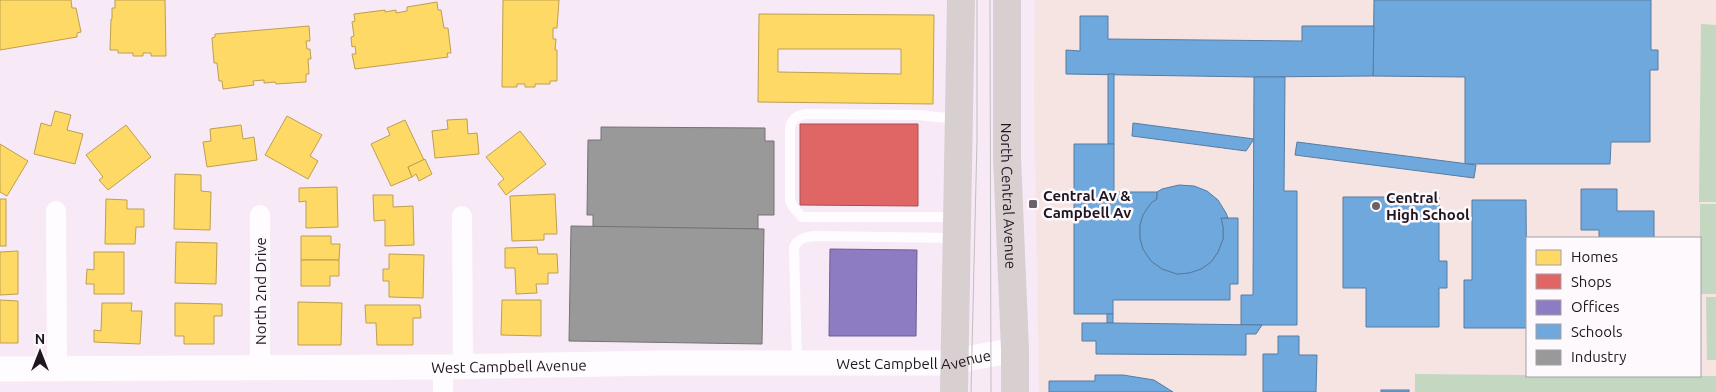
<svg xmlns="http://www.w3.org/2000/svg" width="1716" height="392" font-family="Ubuntu,sans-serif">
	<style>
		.education { fill: #f5e4e2 }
		.green { fill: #c3d7c1 }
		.homes { fill: #ffd966; stroke: #bc9f51; fill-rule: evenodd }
		.shops { fill: #e06666; stroke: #a64e51 }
		.offices { fill: #8e7cc3; stroke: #6d5e92 }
		.schools { fill: #6fa8dc; stroke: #577ca3 }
		.industry { fill: #999; stroke: #747274 }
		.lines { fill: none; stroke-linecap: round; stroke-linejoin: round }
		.service { stroke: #fefcfe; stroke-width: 10 }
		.minor { stroke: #fefcfe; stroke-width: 20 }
		.tertiary { stroke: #fefcfe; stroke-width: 25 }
		.primary { stroke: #d8cfd1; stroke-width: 28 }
		.tram { stroke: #c1bec1; stroke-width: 1 }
		.poi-dot { fill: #6b616a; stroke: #fdf9fd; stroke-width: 2 }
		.labels { text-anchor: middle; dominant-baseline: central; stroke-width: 5; stroke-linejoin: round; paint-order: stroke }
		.poi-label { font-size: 15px; font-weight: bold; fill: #1f171f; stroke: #fdf9fd; text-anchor: start }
		.street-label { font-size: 15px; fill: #1f171f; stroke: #fdf9fd }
	</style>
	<rect width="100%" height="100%" fill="#f7eaf6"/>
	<path class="education" d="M1035,0h681v376h-16v-138h-173v137l-112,-1v18h-376l-5,-297z"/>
	<g class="green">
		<path d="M1701,24l15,1v177h-17z"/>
		<rect x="1700" y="204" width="16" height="90"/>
		<path d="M1706,297h10v63h-9z"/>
		<path d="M1415,374l112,1v1h189v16h-301z"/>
	</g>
	<g class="homes">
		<path d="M0,0h71l1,8h4l5,24 -4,1v4l-77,13z"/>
		<path d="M115,0h50l1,56h-15v-3h-8v3h-10v-3h-15v-3h-8l1,-31h1v-11h3z"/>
		<path d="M503,0h56l-2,28h-4v11h3l-1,11h2v31h-7v3h-15v3h-10v-3h-8v3h-15z"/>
		<path d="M437,2l1,8h3l3,18h4l3,25h-4l1,4 -93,12 -3,-15h4l-1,-8 -3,1 -1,-10 3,-1 -2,-14 3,-1 -1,-7 31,-4v2l11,-2v3l11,-2v-4z"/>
		<path d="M759,14l175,1 -1,89 -175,-2zM778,49h123v25l-123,-2z"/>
		<path d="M309,26l1,15h-4l1,8h3l1,10h-3l1,15h-3v8l-30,2 -1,-2 -11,1v-3l-11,1 1,4 -31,4 -1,-8h-3l-2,-18h-3l-2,-25 3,-1v-3z"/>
		<path d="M55,111l16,4 -4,15 16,4 -8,30 -41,-10 7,-31 10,3z"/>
		<path d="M287,116l35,19 -12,21 8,5 -10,18 -43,-24z"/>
		<path d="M467,119l1,15 9,-1 2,21 -44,4 -3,-27 16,-2 -1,-9z"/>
		<path d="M405,120l19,40 -16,7 4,10 -21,9 -20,-42 19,-9 -3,-7z"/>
		<path d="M126,125l25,32 -43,33 -9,-10 4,-3 -17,-22z"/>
		<path d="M241,125l2,14 11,-2 3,23 -50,7 -4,-25 8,-1 -1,-12z"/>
		<path d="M520,131l26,33 -40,31 -8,-11 6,-5 -18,-22z"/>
		<path d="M0,144l28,17 -21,35 -7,-4z"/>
		<path d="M425,159l7,15 -13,7 -3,-7 -4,3 -4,-10z"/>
		<path d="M175,174l26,1v16l10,1 -1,38 -36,-1z"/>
		<path d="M337,187l1,40 -32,1v-27l-7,1v-14z"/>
		<path d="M555,194l2,40h-13v6l-32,1 -2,-45z"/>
		<path d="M373,195h20v12l20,-1 1,39 -29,1v-26l-11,1z"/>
		<rect x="0" y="199" width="6" height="47"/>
		<path d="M106,199l21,1v9h17v18h-8l-1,17h-30z"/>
		<path d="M301,236h30v8h9l-1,16h-38z"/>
		<path d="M176,242l41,1 -1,41 -41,-1z"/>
		<path d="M537,247l1,7h19l1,19h-10v11h-12l1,9 -21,1 -1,-26h-10v-20z"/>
		<path d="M18,251v43l-18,1v-43z"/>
		<path d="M94,252h30v42h-30v-10h-8l1,-15 7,1z"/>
		<path d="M389,254l35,1 -1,43 -34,-1v-16h-6v-12h6z"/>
		<path d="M301,260h38v16h-9v10h-29z"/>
		<path d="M0,300l18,1v42h-18z"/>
		<path d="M502,300h39v36l-40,-1z"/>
		<path d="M298,302l44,1 -1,42h-43z"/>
		<path d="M102,303h30l-1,8h11l-2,33 -46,-2v-12l7,1z"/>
		<path d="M175,303l47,1v12h-8v28h-30v-8h-9z"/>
		<path d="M365,305h55l1,13h-8v27h-36l-1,-22h-10z"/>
	</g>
	<path class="shops" d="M800,124h118v82l-118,-1z"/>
	<path class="offices" d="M830,249l87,1 -1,86h-87z"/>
	<g class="schools">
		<path d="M1374,0h277v50h7v20h-8v72h-39l-1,22h-145v-87l-92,-1z"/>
		<path d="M1080,16h28v23l194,2v-15h72l-1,50 -119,1 -188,-3v-24l14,1z"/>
		<rect x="1108" y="74" width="6" height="70"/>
		<path d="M1254,77h31l-1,114h13v134h-56v-30h12z"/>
		<path d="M1133,123l121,16 -8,12 -114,-15z"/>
		<path d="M1297,142l179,23 -2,13 -179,-23z"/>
		<path d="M1074,144h40v48h43v7l-6,4 -8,12 -3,10v13l3,11 8,12 11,8 15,5 12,-1 12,-4 10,-7 7,-10 5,-13v-12l-2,-9h17v66h-8v16h-117v14h-39z"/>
		<path d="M1179,185l15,1 13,5 11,9 8,13 2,5h-7l2,9v12l-5,13 -7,10 -10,7 -12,4 -12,1 -15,-5 -11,-8 -8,-12 -3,-11v-13l3,-10 8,-12 6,-4v-7l5,-3z"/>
		<path d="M1581,189h36v22h37v27h-55v-8h-18z"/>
		<path d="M1343,197h96v64h8v27h-8v39h-73v-39h-23z"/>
		<path d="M1472,200h54l1,128h-63v-48h8z"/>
		<rect x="1107" y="314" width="6" height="9"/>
		<path d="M1082,323h31l149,2 -6,9h-10v21l-150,-1v-13h-14z"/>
		<path d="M1278,336h21v19h18l-1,37h-53v-38h15z"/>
		<path d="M1095,375h28l31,5 19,12h-124v-11h46z"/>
		<rect x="1381" y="390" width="28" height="2"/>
	</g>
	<g class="industry">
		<path d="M601,127l164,1v13h9v74h-16v14l-165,-2v-12h-6l1,-75h13z"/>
		<path d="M571,226l193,3 -2,115 -193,-3z"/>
	</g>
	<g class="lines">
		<g class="service">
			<path d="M955,217h-153l-8,-9 -4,-7v-72c1,-10 6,-13 16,-15l112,1 39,4"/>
			<path d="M797,364l-3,-117c4,-9 12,-10 21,-11l140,2"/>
		</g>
		<g class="minor">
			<path d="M56,211l1,159"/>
			<path d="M260,215v152"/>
			<path d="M462,216l1,151"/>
			<path d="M443,392v-25"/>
		</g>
		<path class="tertiary" id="s1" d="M0,369l443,-2 220,-4h291l17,-5 44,-8"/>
		<g class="primary">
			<path id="s2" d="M1007,0v157l8,193v42"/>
			<path d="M954,392l7,-392"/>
		</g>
		<g class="tram">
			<path d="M990,0l1,392"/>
			<path d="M971,392l6,-253v-139"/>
		</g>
	</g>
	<g class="poi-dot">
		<rect x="1028" y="199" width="10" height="10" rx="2.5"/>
		<circle cx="1376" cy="206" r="5"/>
	</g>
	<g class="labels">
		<g class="poi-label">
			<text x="1043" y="195">Central Av &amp;<tspan x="1043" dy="17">Campbell Av</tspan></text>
			<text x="1386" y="197">Central<tspan x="1386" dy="17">High School</tspan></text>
		</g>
		<g class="street-label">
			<text stroke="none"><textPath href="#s2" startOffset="196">North Central Avenue</textPath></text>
			<text transform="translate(260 291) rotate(-90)">North 2nd Drive</text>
			<text stroke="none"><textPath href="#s1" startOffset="914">West Campbell Avenue</textPath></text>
			<text stroke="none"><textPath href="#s1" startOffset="509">West Campbell Avenue</textPath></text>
		</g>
	</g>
	<rect x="1526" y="237" width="175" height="140" fill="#fdf9fd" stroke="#a49fa4"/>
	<rect x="1536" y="250" width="25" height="15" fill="#ffd966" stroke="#a49fa4"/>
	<text x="1571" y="262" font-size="15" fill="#1f171f">Homes</text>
	<rect x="1536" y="274" width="25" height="15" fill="#e06666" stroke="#a49fa4"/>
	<text x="1571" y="287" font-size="15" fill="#1f171f">Shops</text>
	<rect x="1536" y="300" width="25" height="15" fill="#8e7cc3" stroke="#a49fa4"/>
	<text x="1571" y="312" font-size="15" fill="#1f171f">Offices</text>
	<rect x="1536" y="324" width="25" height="15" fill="#6fa8dc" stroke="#a49fa4"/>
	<text x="1571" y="337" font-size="15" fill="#1f171f">Schools</text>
	<rect x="1536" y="350" width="25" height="15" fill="#999999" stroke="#a49fa4"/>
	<text x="1571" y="362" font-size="15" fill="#1f171f">Industry</text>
	<g transform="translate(40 352)" stroke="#fdf9fd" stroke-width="4" paint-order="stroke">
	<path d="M0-4L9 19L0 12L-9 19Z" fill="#1f171f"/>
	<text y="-8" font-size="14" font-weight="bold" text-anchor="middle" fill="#1f171f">N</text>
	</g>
</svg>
